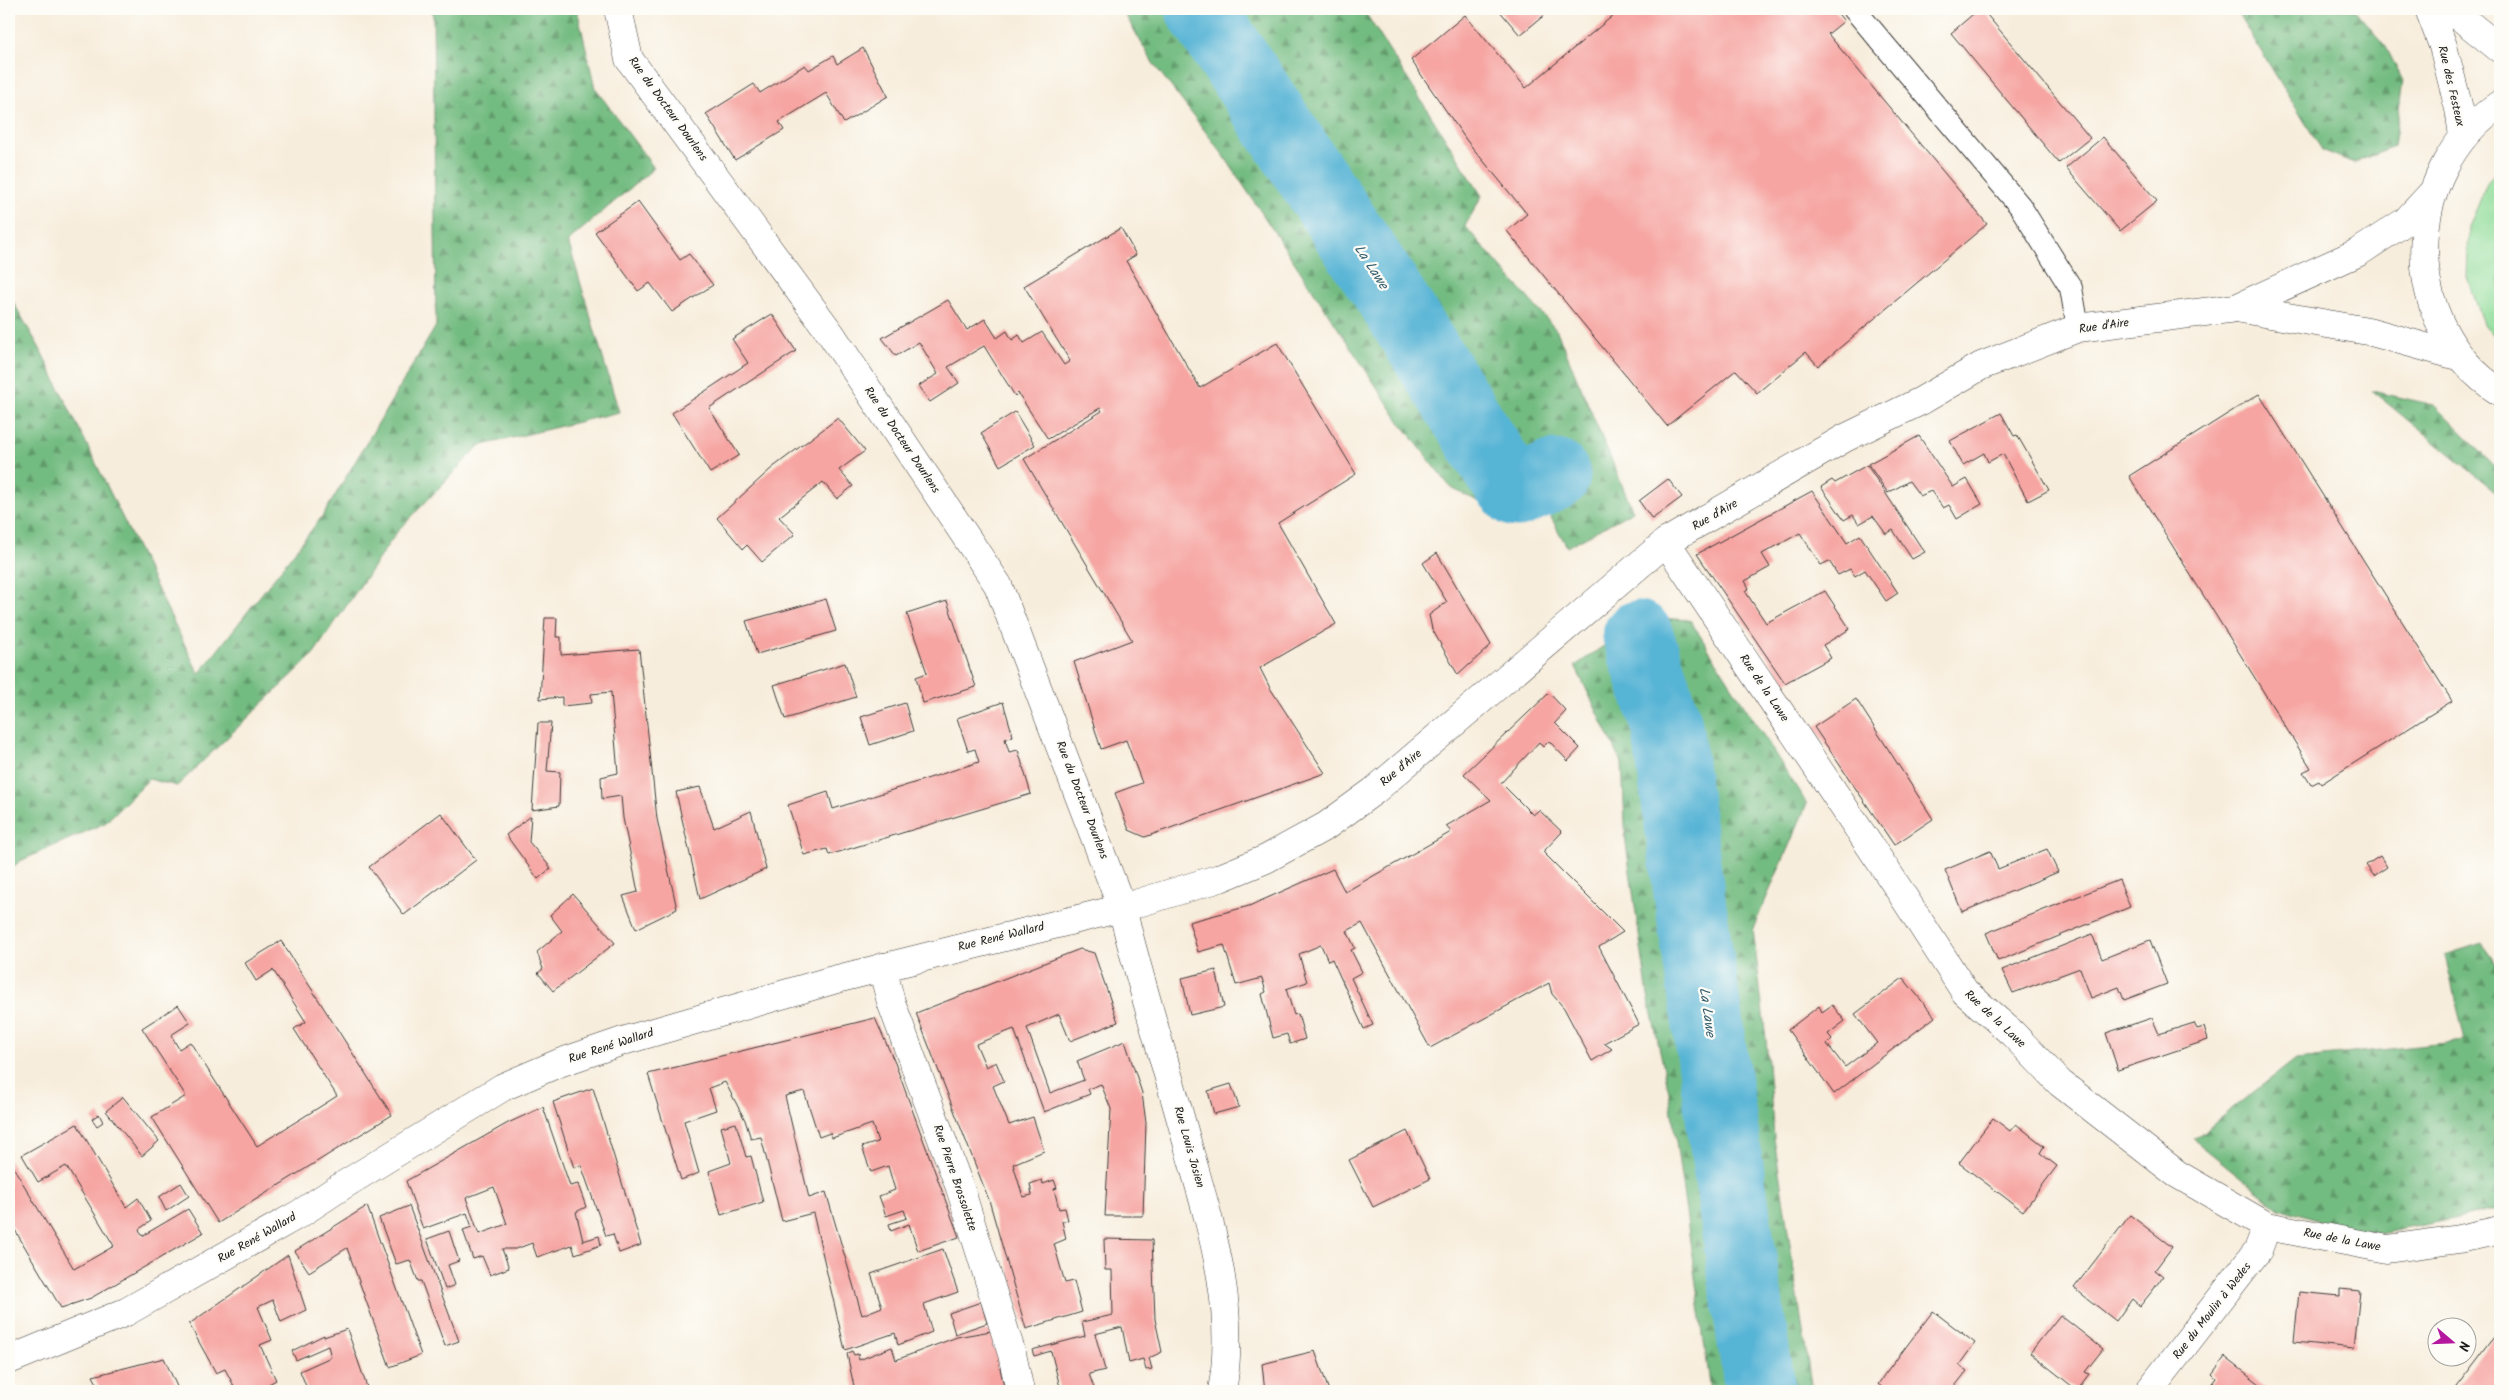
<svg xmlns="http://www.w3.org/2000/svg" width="2509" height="1400" font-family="Kalam,sans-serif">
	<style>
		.green { fill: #8fdc99; stroke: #567c5a }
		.forest { fill: url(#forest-firs); stroke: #486c4e }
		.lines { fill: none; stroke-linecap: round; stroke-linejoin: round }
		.river { stroke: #57b4d5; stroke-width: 71 }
		.building { fill: #f6a5a2; fill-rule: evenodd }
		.lane-casing { stroke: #3d3b39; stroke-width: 24 }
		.street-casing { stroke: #3d3b39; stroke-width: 29 }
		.secondary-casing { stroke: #3d3b39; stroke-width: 29 }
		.lane { stroke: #fff; stroke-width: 22 }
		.street { stroke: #fff; stroke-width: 28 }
		.secondary { stroke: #fff; stroke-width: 28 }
		.labels { text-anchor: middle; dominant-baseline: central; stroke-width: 4.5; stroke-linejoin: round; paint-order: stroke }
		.street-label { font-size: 12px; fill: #1c1c1c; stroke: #fdfcf7 }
		.water-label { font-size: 14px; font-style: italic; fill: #37606f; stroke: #fdfcf7 }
	</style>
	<defs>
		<pattern id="forest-firs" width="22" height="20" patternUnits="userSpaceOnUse" patternTransform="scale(1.25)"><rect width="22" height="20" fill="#73bc81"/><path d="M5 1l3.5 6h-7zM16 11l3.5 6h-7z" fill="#5e9869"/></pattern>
	</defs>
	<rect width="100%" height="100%" fill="#fdfcf7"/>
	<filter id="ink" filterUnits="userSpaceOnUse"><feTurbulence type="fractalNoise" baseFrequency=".02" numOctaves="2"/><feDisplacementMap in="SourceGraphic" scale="10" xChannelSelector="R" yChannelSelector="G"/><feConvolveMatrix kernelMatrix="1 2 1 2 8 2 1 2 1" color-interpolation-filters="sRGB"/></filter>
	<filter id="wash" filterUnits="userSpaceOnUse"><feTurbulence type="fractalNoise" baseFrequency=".0096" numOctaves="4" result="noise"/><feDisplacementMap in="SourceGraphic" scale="20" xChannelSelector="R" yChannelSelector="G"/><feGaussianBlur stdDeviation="1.12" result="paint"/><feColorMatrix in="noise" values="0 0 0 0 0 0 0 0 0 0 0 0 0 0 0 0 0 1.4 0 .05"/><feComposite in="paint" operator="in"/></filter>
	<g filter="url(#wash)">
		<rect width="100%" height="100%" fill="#f7eddc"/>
		<path class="green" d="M2500,169v174l-16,-19 -17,-47 2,-50 19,-46z"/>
		<g class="forest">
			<path d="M433,9h144l18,79 59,80 -86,73 51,171 -140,34 -82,86 -85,124 -135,130 -28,-7 -44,44 -85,38 -11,10v-576l30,52 160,327 125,-160 112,-188z"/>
			<path d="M1122,9h241l119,187 -17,30 92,105 76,180 -66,36 -35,-65 -44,24 -37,-18 -51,-66 -176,-266 -71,-93z"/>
			<path d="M2235,9h119l32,38 17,34 -9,65 -40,17 -32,-13z"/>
			<path d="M2372,391l62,14 66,66v24z"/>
			<path d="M1645,617l45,3 117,184 -54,125 13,110 8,99 38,253h-101l-42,-299 -21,-96 -22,-152 -4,-81 -47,-97z"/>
			<path d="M2482,943l18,28v238l-115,24 -43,-5 -63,-20 -86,-69 103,-80 169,-18 -20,-86z"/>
		</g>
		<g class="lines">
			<g class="river">
				<path d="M1201,9l183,277 121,193 12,13 38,-17"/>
				<path d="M1638,636l29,89 22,168 71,498"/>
			</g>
		</g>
		<g id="blocks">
			<g class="building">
				<path d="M1498,9h54l-32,26z"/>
				<path d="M1621,9h213l10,12 -16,13 159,190 -169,142 -12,-14 -49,41 -21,-23 -69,56 -160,-195 20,-17 -60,-73 -56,-81 54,-45 61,73z"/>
				<path d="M1979,9h3l108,129 -31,25 -108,-130z"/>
				<path d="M863,48l25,48 -44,27 -18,-30 -47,29 5,8 -49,30 -29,-46 48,-30 6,9 45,-28 4,5 24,-14 4,8z"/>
				<path d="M2103,137l54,64 -37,30 -54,-63z"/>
				<path d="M638,202l42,58 9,-6 24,31 -41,27 -22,-29 -12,8 -43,-59z"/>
				<path d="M1121,228l15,27 -10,6 74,127 77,-45 79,131 -78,49 58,101 -76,44 10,20 55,85 -180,64 -16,-7 -14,-37 27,-10 -16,-43 -25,9 -27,-87 58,-22 -108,-181 78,-48 -2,-3 -52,31 -30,-46 -3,3 -31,-50 -36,21 11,16 -29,19 -12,-16 20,-12 -19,-32 -23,14 -14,-18 66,-38 19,30 18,-11 12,19 10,-7 5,9 7,-5 5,8 18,-11 22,33 6,-4 -46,-75z"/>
				<path d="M772,314l24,37 -87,57 30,47 -29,18 -38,-60 76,-50 -16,-24z"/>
				<path d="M2259,394l193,307 -131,83 -2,-3 -8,4 -8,-13 8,-4 -182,-292z"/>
				<path d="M1015,412l20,33 -35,21 -19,-33z"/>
				<path d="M2001,413l13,23 3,-1 32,55 -21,11 -25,-47 -15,8 -4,-9 -21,12 -13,-24z"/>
				<path d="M838,418l27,33 -26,19 14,16 -16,13 -14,-17 -44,35 16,17 -33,28 -15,-17 -4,4 -26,-31 55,-50z"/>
				<path d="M1919,436l34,51 14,-8 15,25 -25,15 -8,-14 -6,3 -12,-17 -11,5 -11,-15 -21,12 -20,-29z"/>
				<path d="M1867,465l52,79 6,8 -13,7 -19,-29 -7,4 -13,-18 -14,8 -6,-9 -9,5 -23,-33 11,-7 3,3z"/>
				<path d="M1668,479l14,18 -30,22 -13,-18z"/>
				<path d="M1812,491l35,52 13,-8 38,58 -12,8 -21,-31 -10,6 -5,-7 -12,6 -9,-14 -8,4 -21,-32 -38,21 8,13 -25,14 4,7 -4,3 21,32 59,-32 25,38 -27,16 8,13 -46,25 -88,-129z"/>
				<path d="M1437,553l54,92 -33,30 -26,-46 -3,-14 18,-13 -24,-39z"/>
				<path d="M826,599l10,32 -79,23 -11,-33z"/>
				<path d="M947,601l29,86 -53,16 -7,-26 11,-4 -20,-59z"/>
				<path d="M545,618h12l-1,19h5v18l78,-6 18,170 20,90 -41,20 -13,-33 15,-4 -15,-74 -2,-22 -19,3 -1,-22 17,-4 -7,-81 -20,2 1,9 -30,3v-9l-22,2z"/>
				<path d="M845,663l11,34 -71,22 -11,-34z"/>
				<path d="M1549,693l17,18 -11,12 25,25 -12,13 -19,-20 -6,6 -4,-5 -38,41 32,32 6,-5 23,22 -19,20 80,80 -24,15 40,77 -35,19 8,6 -20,12 -28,-53 -12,-14 -3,-11 -119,65 -68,-125 -15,8 8,17 -4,2 11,22 -11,6 22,47 -9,4 -32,-70 -4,2 -7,-16 -22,9 8,28 -21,7 8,26 4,-1 7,25 -15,5 -3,-10 -14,4 -11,-44 4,-2 -4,-14 -26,7 -12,-40 -26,7 -9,-30 60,-16 84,-37 12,23 106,-60 -5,-6 45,-26 -27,-26z"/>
				<path d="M1856,699l77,120 -39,26 -80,-118z"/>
				<path d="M1003,702l10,34 -8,3 4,13 9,-2 13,44 -202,61 -2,-6 -23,6 -16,-50 40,-13 5,17 146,-47 -4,-13 -7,2 -11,-33z"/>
				<path d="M905,703l8,28 -43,14 -9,-28z"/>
				<path d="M538,723h13l-4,48 13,1 -1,34 -27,4z"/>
				<path d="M700,787l14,41 37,-17 15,58 -66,30 -24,-107z"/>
				<path d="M441,813l35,47 -72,55 -35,-48z"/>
				<path d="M531,816l-2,26 22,26 -13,11 -32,-44z"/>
				<path d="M2047,849l11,23 -96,40 -17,-42 45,-19 8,18z"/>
				<path d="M2380,856l7,11 -13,9 -8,-11z"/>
				<path d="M2119,880l11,27 -132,54 -12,-28z"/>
				<path d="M573,894l42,49 -62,48 -15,-18 5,-4 -6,-17 25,-21 -12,-16z"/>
				<path d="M2092,934l10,25 48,-19 17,44 -43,16 -5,-13 -28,11 -11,-30 -67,25 -11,-23z"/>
				<path d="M281,941l111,174 -174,108 -66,-106 34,-21 -44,-68 36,-23 12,18 -19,12 8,14 11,-7 67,104 69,-43 11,-7 -43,-67 12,-7 -33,-52 -17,11 -11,-18z"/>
				<path d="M1080,949l14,4 24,69 -48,19 -11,-27 -32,14 23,65 34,-13 -7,-19 48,-20 17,52 4,30 -3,93h-38l6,-107 -10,-25 -13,5 2,5 -46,18 -30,-83 -38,15 10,23 10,-5 8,19 -11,5 16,39 24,-8 11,34 -31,13 10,33 9,-2 -2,-11 12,-4 1,4 11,-4 3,8 -3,1 5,20 6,-1 3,12 -6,1 4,18 -12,5 11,39 9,-2 8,31 -56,17 -37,-129 -73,-187z"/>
				<path d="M1216,970l8,37 -34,8 -8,-37z"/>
				<path d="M1903,978l32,39 -101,77 -46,-64 31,-24 3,6 10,-7 13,16 -17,13 4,5 -5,5 18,23 32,-24 -22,-29z"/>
				<path d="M875,1018l20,45 64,174 -41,14 -9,-27 -18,7 -2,-7 18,-6 -3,-8 -18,6 -3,-9 -4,-11 16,-6 -7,-24 -17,6 -9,-25 16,-5 -6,-18 -40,14 -2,-5 -11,4 -15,-46 -19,5 24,102 17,-6 36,123 20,-8 -11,-33 72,-25 15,43 -34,12 8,28 -34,13 -3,-12 -50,17 -32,-137 -31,8 -21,-84 -10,2 -6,-19 -20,-38 -16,6 7,22 -32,11 15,52 -18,7 -33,-106z"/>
				<path d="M2152,1018l7,16 35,-11 3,6 7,-2 4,13 -90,30 -12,-37z"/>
				<path d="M1231,1084l8,23 -25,7 -6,-23z"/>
				<path d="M593,1088l48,157 -22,8 -6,-19 -7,2 -25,-71 -7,3 -21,-66z"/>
				<path d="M123,1097l36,44 -17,15 -36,-45z"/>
				<path d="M543,1107l27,79 8,-2 8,23 -10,5 7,29 16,-5 2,9 -26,9 -3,-9 -35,12 -5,-14 -16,6h-14l7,19 -19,7 -8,-19 -9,3 -10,-29 9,-3 -5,-14 -44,16 -17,-48 102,-58zM494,1187l13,37 -28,10 -13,-36z"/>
				<path d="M99,1114l4,8 -6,4 -5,-7z"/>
				<path d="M1993,1118l17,13 6,-7 28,22 -4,7 17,13 -34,45 -64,-48z"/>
				<path d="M736,1123l10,34 5,-1 12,46 -42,13 -12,-44 22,-8 -10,-36z"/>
				<path d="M77,1124l49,83 12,-9 13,23 -12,8 3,7 46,-27 15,24 -112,65 -30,10 -52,-88v-60l65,109 40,-23 -48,-80 -28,16 -16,-27z"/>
				<path d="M1407,1131l23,48 -57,28 -24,-47z"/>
				<path d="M181,1183l8,13 -23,15 -7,-14z"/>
				<path d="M367,1206l54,149 -31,12 -43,-119 -38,24 -14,-21z"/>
				<path d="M409,1206l50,135 -14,5 -24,-65h-3l-8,-21 -14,4 -17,-46z"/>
				<path d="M2130,1215l42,32 -17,23 8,6 -10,14 -13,16 -8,-7 -16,22 -42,-33z"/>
				<path d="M449,1231l10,30 -11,4 7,20 -10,4 -18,-50z"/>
				<path d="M1104,1239l48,1 3,79 7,33 -13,6 3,11 -6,1 -3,-11 -14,4 -7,-36 -27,7 10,36 -16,4 6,17h-34l-10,-40 -17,5 -2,-6 53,-14 -3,-14 31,-7 -1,-45h-7z"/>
				<path d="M288,1255l18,55 -25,12 -8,-22 -15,7 14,33 -12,5 16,35 -20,11h-32l10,-5 -9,-17 -9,4 -27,-49z"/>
				<path d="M2340,1289l20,2 -6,57 -60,-6 5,-50 41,4z"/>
				<path d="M981,1302l6,21 -32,11 -6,-21z"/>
				<path d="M1933,1311l42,32 -16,22 8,6 -16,20h-64l-9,-7z"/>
				<path d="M2060,1315l43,34 -18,23 4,2 -12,16 -47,-37z"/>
				<path d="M347,1329l21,61 -60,1 -8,-20 31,-14 -3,-11 -32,14 -4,-9 32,-16v2z"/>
				<path d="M2500,1329v62h-47l23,-30z"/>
				<path d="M991,1331l13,36 -4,1 5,23h-150l-8,-37 5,-3 2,4 4,-1 1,6 33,-13 4,13 61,-23z"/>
				<path d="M1315,1351l14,40h-64l-3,-27z"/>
				<path d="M2225,1357l44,34h-63l10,-13 -4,-4z"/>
				<path d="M164,1358l15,33h-78l-8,-15z"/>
			</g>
		</g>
	</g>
	<g filter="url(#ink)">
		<use href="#blocks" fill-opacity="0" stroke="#3d3b39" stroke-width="1"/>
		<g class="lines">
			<defs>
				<path id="lane" d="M1854,9l166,197 51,82 7,40"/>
				<g id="street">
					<path d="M2429,9l14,37 16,63 4,27"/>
					<path d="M2450,9l50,40"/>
					<path d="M1666,542l228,340 71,110 47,41 48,50 117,91 90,52 120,23 72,-10 41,-9"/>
					<path d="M1122,908c20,82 46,163 68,245 22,77 47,157 32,238"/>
					<path d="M882,967l9,35 69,186 52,166 8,37"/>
					<path d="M2149,1391l109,-141 9,-24"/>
				</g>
				<g id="secondary">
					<path d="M618,9l11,50 202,275 167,251 124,323"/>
					<path d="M2500,104c-99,66 -103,222 0,288"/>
					<path d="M2236,308l123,-56 47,-31 26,-28"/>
					<path d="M9,1360l117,-48 175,-99 41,-27 161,-99 56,-24 64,-22 210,-61 289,-72 98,-30 46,-19 60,-33 48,-35 292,-249 179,-104 76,-37 60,-35 97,-38 158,-20 132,23 93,26"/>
				</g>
			</defs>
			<use href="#lane" class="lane-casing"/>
			<use href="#street" class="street-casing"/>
			<use href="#secondary" class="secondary-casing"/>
			<use href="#lane" class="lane"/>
			<use href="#street" class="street"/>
			<use href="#secondary" class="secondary"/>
		</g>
	</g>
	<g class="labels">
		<g class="street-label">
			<text transform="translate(2451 86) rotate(77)">Rue des Festeux</text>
			<text transform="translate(668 109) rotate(54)">Rue du Docteur Dourlens</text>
			<text transform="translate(2104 326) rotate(-8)">Rue d'Aire</text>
			<text transform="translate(902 440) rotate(56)">Rue du Docteur Dourlens</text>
			<text transform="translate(1715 515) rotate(-30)">Rue d'Aire</text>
			<text transform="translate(1764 688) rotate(56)">Rue de la Lawe</text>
			<text transform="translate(1401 768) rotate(-40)">Rue d'Aire</text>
			<text transform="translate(1082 800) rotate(69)">Rue du Docteur Dourlens</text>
			<text transform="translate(1001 937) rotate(-14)">Rue René Wallard</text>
			<text transform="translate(1995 1019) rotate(43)">Rue de la Lawe</text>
			<text transform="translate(611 1046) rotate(-18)">Rue René Wallard</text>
			<text transform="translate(1189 1147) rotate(74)">Rue Louis Josien</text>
			<text transform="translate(955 1178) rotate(71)">Rue Pierre Brossolette</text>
			<text transform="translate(257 1238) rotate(-30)">Rue René Wallard</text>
			<text transform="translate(2342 1240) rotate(11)">Rue de la Lawe</text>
			<text transform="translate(2212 1311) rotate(-52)">Rue du Moulin à Wedes</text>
		</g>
		<g class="water-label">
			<text transform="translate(1371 267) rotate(57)">La Lawe</text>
			<text transform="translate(1707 1012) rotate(82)">La Lawe</text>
		</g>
	</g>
	<rect width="2509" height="1400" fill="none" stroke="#fdfcf7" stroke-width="30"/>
	<g transform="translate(2452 1342) rotate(109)"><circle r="24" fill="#fdfcf7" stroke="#a3a29f"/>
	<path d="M0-4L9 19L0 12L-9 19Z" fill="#b5179e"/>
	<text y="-8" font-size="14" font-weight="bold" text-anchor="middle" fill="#1c1c1c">N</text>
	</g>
</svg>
